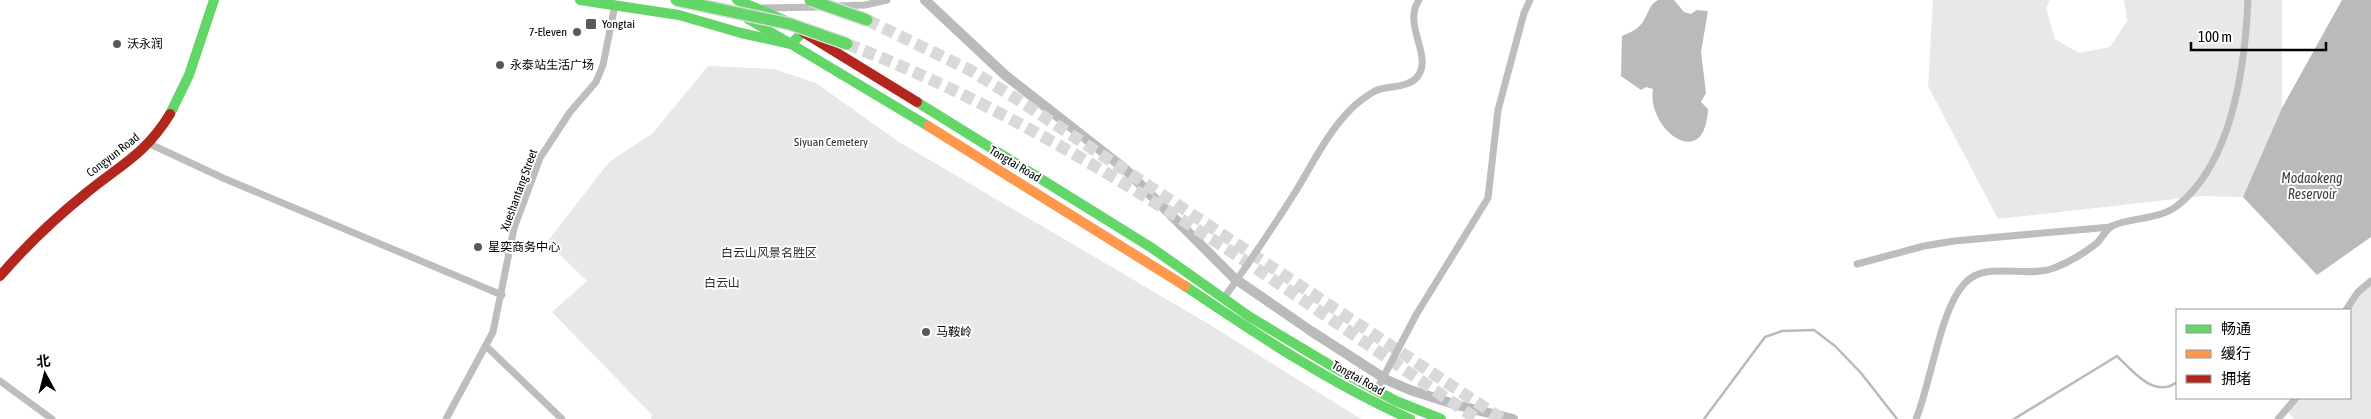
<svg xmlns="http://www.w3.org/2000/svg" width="2371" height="419" font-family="'Asap Condensed','Noto Sans SC',sans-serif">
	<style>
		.green { fill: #e8e8e8 }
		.water { fill: #bababa }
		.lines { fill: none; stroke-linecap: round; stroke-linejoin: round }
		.stream { stroke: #bababa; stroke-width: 2.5 }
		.canal { stroke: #bababa; stroke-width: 10 }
		.highway-tunnel { stroke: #d9d9d9; stroke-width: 12; stroke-dasharray: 12 6; stroke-linecap: butt }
		.street { stroke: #bdbdbd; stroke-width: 7 }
		.fast { stroke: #63d668; stroke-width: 10 }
		.slow { stroke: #ff974d; stroke-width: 10 }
		.jam { stroke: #b3261e; stroke-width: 10 }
		.fast-bridge-casing { stroke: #dbdbdb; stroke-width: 14; stroke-linecap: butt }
		.fast-bridge { stroke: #63d668; stroke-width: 11 }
		.poi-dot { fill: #595959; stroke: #fff; stroke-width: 2 }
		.labels { text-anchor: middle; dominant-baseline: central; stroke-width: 4; stroke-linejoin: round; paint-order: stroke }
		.poi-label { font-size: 12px; fill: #000; stroke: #fff; text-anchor: start }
		.park-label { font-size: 12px; fill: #2c2c2c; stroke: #fff }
		.street-label { font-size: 12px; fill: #000; stroke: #fff }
		.water-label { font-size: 14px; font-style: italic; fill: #3d3d3d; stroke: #fff }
	</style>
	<rect width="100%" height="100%" fill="#fff"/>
	<g class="green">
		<path d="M1933,0h117l-4,8 9,31 24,14 31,-6 17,-26 -3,-21h158v108l-39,89 -42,-1 -203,23 -70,-133z"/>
		<path d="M708,66l66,3 42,14 83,59 308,181 154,96h-710l1,-4 -100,-103 35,-31 -40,-39 62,-80 44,-29z"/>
		<path d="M2371,281v138h-77l-7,-8 9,-13h54v-88h-4z"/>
	</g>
	<g class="water">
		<path d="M1658,0h16l10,12 7,2 6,-4 11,1 -7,41 5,41 -5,9 7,7c-3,65 -62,20 -55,-20l-7,-2 -5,3 -20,-14 1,-40c8,-3 18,-8 22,-16 5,-8 5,-15 14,-20z"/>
		<path d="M2342,0h29v237l-54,38 -74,-78 39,-89z"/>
	</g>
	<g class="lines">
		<g class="stream">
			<path d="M1704,419l61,-82 17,-6 32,-1 21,16 26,27 36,46"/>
			<path d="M2014,419l103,-63c15,15 38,43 60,26"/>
		</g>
		<path class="canal" d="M925,0l80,75 120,94 109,109 77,53 76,49 23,10 47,15 56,14"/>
		<g class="highway-tunnel">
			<path d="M867,20l103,50 50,31 482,318"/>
			<path d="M847,44c229,88 428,239 630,375"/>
		</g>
		<g class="street">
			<path d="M838,6l27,-1 22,-5"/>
			<path d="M763,8l57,-1"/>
			<path d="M150,144l73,34 279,117"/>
			<path d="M1857,264l67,-18 30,-5 157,-14"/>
			<path d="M1224,298c24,-34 48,-69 70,-104 18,-29 33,-61 57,-85 6,-6 17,-14 24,-18 13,-6 33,-2 43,-15 15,-21 -16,-51 1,-76"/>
			<path d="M2346,310l12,-18 13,-11"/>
			<path d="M486,346l76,73"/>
			<path d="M0,381l52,38"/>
			<path d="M1376,391l40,-76 72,-117 10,-88 26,-97 6,-13"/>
			<path d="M446,419l47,-87 21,-104 26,-70 30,-46 26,-30 7,-17 12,-60"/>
			<path d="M1916,419c15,-36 24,-109 48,-135 21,-24 59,-6 87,-15 15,-5 34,-16 46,-26 5,-5 9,-14 15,-17 20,-9 46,-6 65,-20 56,-44 68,-140 71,-206"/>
			<path d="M2278,419l18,-21"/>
		</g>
		<g class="fast">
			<path d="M580,0l99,15 62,18 50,11 137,82"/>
			<path d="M737,0l47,20"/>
			<path d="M748,19l43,25 12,-12"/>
			<path d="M917,102l235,146 98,69 85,51 61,33 45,18"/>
			<path d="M170,114l19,-39 25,-75"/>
			<path d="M1185,286c73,49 144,97 225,133"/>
		</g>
		<path class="slow" d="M928,126l257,160"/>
		<g class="jam">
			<path d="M803,32l114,70"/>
			<path d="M0,276c26,-30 54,-57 85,-82 35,-29 60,-39 85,-80"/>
		</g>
		<defs>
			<g id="fast-bridge">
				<path d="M676,0l114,24 57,20"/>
				<path d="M810,0l57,20"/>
			</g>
		</defs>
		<use href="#fast-bridge" class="fast-bridge-casing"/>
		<use href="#fast-bridge" class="fast-bridge"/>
	</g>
	<g class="poi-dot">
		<rect x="585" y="18" width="12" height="12" rx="2.5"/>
		<circle cx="577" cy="32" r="5"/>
		<circle cx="117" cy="44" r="5"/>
		<circle cx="500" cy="65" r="5"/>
		<circle cx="478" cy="247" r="5"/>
		<circle cx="926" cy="332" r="5"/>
	</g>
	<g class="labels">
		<g class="poi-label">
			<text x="602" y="24">Yongtai</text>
			<text x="567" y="32" text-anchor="end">7-Eleven</text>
			<text x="127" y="44">沃永润</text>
			<text x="510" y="65">永泰站生活广场</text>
			<text x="488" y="247">星奕商务中心</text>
			<text x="936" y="332">马鞍岭</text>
		</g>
		<g class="park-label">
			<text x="831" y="142">Siyuan Cemetery</text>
			<text x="769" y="253">白云山风景名胜区</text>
			<text x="722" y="283">白云山</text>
		</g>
		<g class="street-label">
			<text transform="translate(113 155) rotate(-38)">Congyun Road</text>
			<text transform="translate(1015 164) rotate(31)">Tongtai Road</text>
			<text transform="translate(519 190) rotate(-70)">Xueshantang Street</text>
			<text transform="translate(1358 378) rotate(29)">Tongtai Road</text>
		</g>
		<g class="water-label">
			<text x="2312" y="178">Modaokeng<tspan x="2312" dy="16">Reservoir</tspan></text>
		</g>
	</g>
	<rect x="2176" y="309" width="175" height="90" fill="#ffffff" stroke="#999999"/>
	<rect x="2186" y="325" width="25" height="8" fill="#63d668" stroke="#999999"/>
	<text x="2221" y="334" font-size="15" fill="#000000">畅通</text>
	<rect x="2186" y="350" width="25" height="8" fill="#ff974d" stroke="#999999"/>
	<text x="2221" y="359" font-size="15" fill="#000000">缓行</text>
	<rect x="2186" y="375" width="25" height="8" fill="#b3261e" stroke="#999999"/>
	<text x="2221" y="384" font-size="15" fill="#000000">拥堵</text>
	<g transform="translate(45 374) rotate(353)" stroke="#ffffff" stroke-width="4" paint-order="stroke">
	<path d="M0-4L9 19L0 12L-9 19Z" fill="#000000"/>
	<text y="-8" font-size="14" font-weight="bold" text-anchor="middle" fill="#000000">北</text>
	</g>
	<path d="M2191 42v8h135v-8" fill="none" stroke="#000000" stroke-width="2.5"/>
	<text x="2198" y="42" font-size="15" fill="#000000" stroke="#ffffff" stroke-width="4" paint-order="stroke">100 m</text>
</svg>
